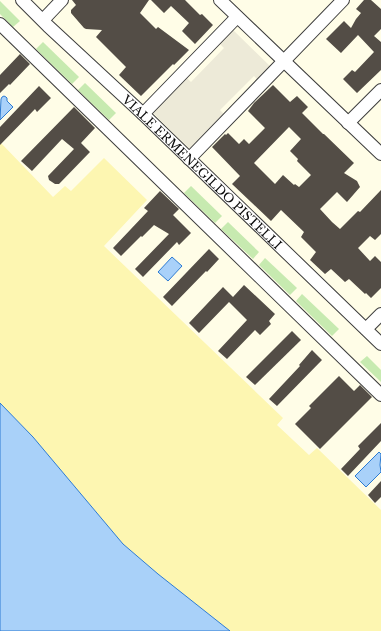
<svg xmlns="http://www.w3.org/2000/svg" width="381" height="631" font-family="'Libre Baskerville',serif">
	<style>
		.green { fill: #c7eab0 }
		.sand { fill: #fdf6b1 }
		.plaza { fill: #edead8 }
		.water { fill: #a9d1f9; stroke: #2d7bd3 }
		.building { fill: #534d46; fill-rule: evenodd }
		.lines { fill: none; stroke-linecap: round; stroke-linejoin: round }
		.minor-casing { stroke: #3d3d3d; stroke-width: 14 }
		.minor { stroke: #fff; stroke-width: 12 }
		.labels { text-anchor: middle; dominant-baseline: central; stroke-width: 4; stroke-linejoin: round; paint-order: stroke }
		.street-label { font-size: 12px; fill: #0a0a0a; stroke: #fff }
	</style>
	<rect width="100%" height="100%" fill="#fffde7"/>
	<g class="green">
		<path d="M0,1l20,20 -7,6 -13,-13z"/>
		<path d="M43,42l36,35 -7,7 -36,-35z"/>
		<path d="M85,83l31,30 -7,7 -31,-30z"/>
		<path d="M191,186l31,30 -7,7 -31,-30z"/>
		<path d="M228,222l31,30 -6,7 -32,-30z"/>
		<path d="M265,258l32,30 -7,7 -31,-30z"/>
		<path d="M302,294l37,35 -7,7 -36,-35z"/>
		<path d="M367,356l14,14v12l-21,-20z"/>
	</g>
	<path class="sand" d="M0,142l53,55 12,-11 6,5 33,-33 43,42 -43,46 179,172 -6,7 32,30 8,-7 64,62v121h-151l-72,-57 -35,-30 -90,-107 -33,-34z"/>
	<path class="plaza" d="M232,29l40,39 -13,13 -5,-5 -34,34 6,6 -34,35 -40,-39 34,-35 5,5 33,-34 -5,-5z"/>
	<g class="water">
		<path d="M4,96l2,1 1,1v3l6,6 -13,13 1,-21 1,-2z"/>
		<path d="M172,257l10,9 -14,15 -10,-9z"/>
		<path d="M0,403l33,34 90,107 35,30 72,57h-230z"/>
		<path d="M379,452l2,2 -1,11 1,7 -15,15 -11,-11z"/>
	</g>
	<g class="building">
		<path d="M72,0h77l-9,13 16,16 2,-2 31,23 -15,15 -1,-1 -32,32 -22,-21 7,-8 -30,-30 6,-7 -16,-1 -2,-1 -13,-15v-3l5,-5z"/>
		<path d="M151,0h34l15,15 2,-1 11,11 -18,19 -13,-13 7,-8 -18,-17 -7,7z"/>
		<path d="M364,0h7l10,9v20l-7,7 7,6v28l-24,23 -14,-14 9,-9 3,2 19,-20 -16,-17 -17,18 -15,-14 18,-18 7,7 5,-9 5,-6 -5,-4z"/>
		<path d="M20,54l10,10 -20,21 -1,-1 -9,9v-18z"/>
		<path d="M273,85l17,17 7,-6 11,11 -6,6 21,21h1l30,29 -10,10 13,8 3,6 -13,15 -10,-10 -17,17 12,13 8,7 18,-18 2,1 21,-22v44l-6,6 -5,-4 -12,12 12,13 5,-5 6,6v26l-10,10 -5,-5 -1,1 -16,-15 -4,3 -14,-13 -6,5 -15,-14 6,-8 -15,-15 3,-5 -23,-22 -10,11 -39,-37 8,-8 -28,-29 13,-13 1,1 2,-2 11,11 5,-5 5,5 16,-16 -17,-17 6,-8zM289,127l12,12 -11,12 8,8 -1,2 14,14 -12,12 -4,-3 -1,1 -11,-10 -8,9 -21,-21z"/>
		<path d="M39,86l12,12 -14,14 -2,-3 -35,36v-18z"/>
		<path d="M74,107l21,21 -14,15 9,9 -31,32h-4l-6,-4 -1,-4 26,-27 -12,-10 -30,32 -11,-10z"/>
		<path d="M160,191l19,18 -6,6 18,18 -12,12 -2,-3 -34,35 -8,-8 34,-35 -15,-9 -12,12 -1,-1 -20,20 -8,-8 35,-37 -4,-3z"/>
		<path d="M209,249l10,10 -12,13 -1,-1 -34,35 -9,-9z"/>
		<path d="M244,285l31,29 -6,7 2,3 -11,11 -5,-5 -28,29 -9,-8 29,-31 -18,-18 -30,31 -10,-10 34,-36 10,10z"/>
		<path d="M292,331l9,9 -46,45 -9,-8z"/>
		<path d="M312,350l10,10 -45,46 -8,-7 31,-33 -1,-1z"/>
		<path d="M339,376l15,15 6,-6 12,12 -52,52 -25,-25 16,-16 -2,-2z"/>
		<path d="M381,423v18l-33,35 -7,-7 19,-20 -2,-3z"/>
		<path d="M381,481v16l-6,6 -7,-8z"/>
	</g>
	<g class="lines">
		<defs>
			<g id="minor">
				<path id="s1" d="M22,0l26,26 95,88 238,230"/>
				<path d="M220,0l161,154"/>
				<path d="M43,20l19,-20"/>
				<path d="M0,24l381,371"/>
				<path d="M143,114l94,-97"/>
				<path d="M348,123l33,-33"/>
				<path d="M189,159l154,-159"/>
				<path d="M366,329l15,-15"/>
			</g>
		</defs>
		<use href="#minor" class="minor-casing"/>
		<use href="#minor" class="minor"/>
	</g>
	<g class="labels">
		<g class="street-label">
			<text stroke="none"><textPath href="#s1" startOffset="249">VIALE ERMENEGILDO PISTELLI</textPath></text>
		</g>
	</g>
</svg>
